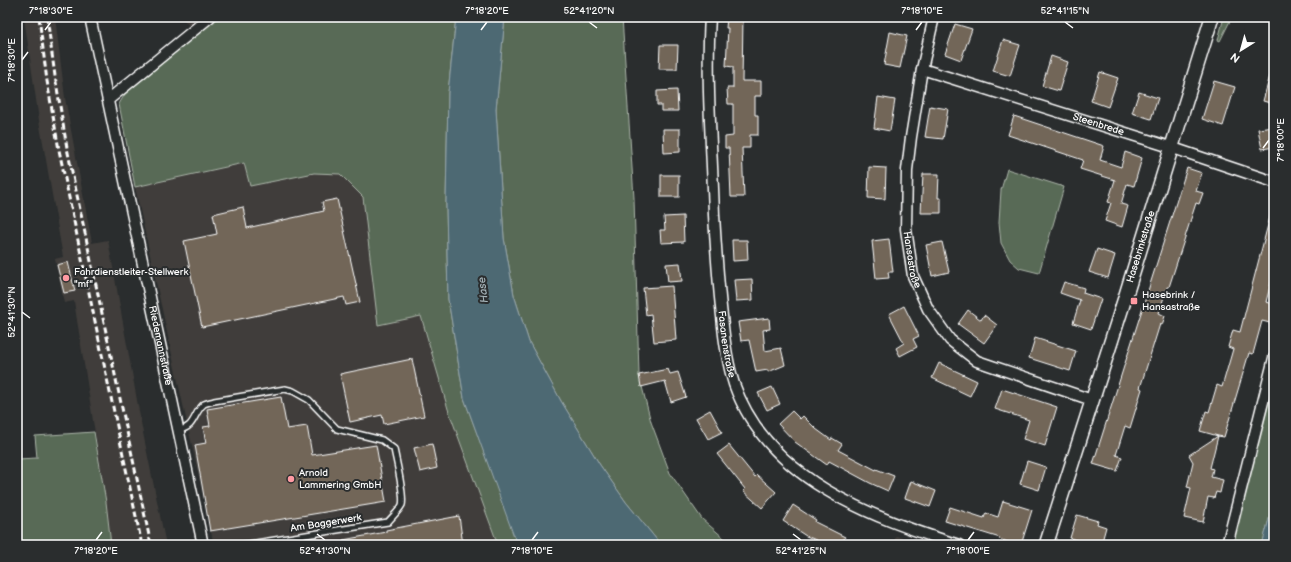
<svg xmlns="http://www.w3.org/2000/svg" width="1291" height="562" font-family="'Balsamiq Sans',sans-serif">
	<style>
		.built { fill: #403e3b }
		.green { fill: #586b56; stroke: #acb5aa }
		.water { fill: #4e6973; stroke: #95a5ab }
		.building { fill: #726658; stroke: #fff }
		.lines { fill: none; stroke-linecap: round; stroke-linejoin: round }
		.service-casing { stroke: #fff; stroke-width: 8 }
		.minor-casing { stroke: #fff; stroke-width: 13 }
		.tertiary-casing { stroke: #fff; stroke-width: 16 }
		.service { stroke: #2a2d2e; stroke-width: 5 }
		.minor { stroke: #2a2d2e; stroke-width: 10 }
		.tertiary { stroke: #2a2d2e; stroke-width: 13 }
		.rail { stroke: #fff; stroke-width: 3; stroke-dasharray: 6 3; stroke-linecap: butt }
		.ticks { fill: none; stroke: #fff; stroke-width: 1.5 }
		.poi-dot { fill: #ff9aa2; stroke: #2a2d2e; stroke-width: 1.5 }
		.labels { text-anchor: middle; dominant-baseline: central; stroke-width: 4; stroke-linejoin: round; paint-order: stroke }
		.street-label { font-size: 10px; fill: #fff; stroke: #2a2d2e }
		.poi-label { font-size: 10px; fill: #fff; stroke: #2a2d2e; text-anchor: start }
		.water-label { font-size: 11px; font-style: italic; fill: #a6b4b9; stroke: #2a2d2e }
		.neatline { fill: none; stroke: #fff; stroke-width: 1.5 }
		.ticks-label { font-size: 10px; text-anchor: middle; fill: #fff }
	</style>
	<rect width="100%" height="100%" fill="#2a2d2e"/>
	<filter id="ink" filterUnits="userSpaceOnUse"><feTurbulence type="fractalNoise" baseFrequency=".025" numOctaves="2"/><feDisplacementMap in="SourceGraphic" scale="8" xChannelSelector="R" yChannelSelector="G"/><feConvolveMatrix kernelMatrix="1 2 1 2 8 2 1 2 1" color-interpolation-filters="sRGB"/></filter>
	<g filter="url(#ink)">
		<g class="built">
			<path d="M24,17h31l10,81 27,145 16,-3 34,188 24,117h-55l-5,-43 -32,-201 -10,2 -9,-44 8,-2 -24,-137z"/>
			<path d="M182,17h28l-17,14z"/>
			<path d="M413,127l8,189 27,93 50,136h-284l-79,-358z"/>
			<path d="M896,536l29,9h-32z"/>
		</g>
		<g class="green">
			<path d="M219,17h237l-8,76 -2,111 2,95 16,99 54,147h-20l-50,-136 -27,-93 -43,9 -15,-128 -23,-23 -26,-1 -64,13 -6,-23 -109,24 -16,-83 6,-10z"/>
			<path d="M505,17h117l12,181 5,177 12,47 19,51 32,46 30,26h-71l-35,-43 -26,-37 -39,-64 -32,-59 -15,-47 -10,-57 -8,-129z"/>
			<path d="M1224,17h8l-12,24 -2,-1z"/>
			<path d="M1007,169l57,18 -25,86 -20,-5 -9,-8 -9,-17 -2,-21 2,-32z"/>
			<path d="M1274,376v125l-12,44h-30z"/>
			<path d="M94,432l12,70 5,43h-94v-86l20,-1 -2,-22z"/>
		</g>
		<g class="water">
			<path d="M456,17h49l-9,92 8,129 10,57 15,47 32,59 39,64 26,37 35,43h-143l-2,-3 -52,-144 -16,-99 -2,-95 2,-111z"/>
			<path d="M1274,501v44h-12z"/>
		</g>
		<g class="building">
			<path d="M727,17h16l-1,64h19v15h-6v19h3v20h-8v13h-8l2,49h-13l-2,-49h-4v-11l8,-1v-32h-5l-1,-16h6v-21l-7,-1 2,-38h-2z"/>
			<path d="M955,24l17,5 -11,31 -16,-6z"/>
			<path d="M890,32l17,4 -7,32 -16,-3z"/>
			<path d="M1003,40l17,5 -10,31 -17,-5z"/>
			<path d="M660,45h18l-1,24h-18z"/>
			<path d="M1051,56l17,6 -9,29 -17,-5z"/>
			<path d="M1100,72l18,6 -10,29 -17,-6z"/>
			<path d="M1271,72h3v32l-11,-3z"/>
			<path d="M1214,81l21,6 -12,39 -21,-7z"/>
			<path d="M677,90l1,21h-17v-6h-4v-14z"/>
			<path d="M1139,92l19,6 -7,21 -19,-6z"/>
			<path d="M878,97l17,3 -5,31 -16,-3z"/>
			<path d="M930,106l18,3 -5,30 -18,-2z"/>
			<path d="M1014,116l90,30 -4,14 21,7 4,-15 17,6 -8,28 -7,-2 -6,20 7,2 -6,21 -17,-6 6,-18 -3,-1 7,-22 -35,-11 3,-9 -75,-25z"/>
			<path d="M1274,127v20l-12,2 -4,-20z"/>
			<path d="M663,129h17v23l-16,1z"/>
			<path d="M869,167l17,1 -1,31 -17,-1z"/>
			<path d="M1187,168l15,5 -6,18 7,2 -4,11 -3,-1 -27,84h-2l-8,26 6,3 -3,9 -2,-1 -20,64 2,1 -12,39 -5,-2 -9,29 6,2 -5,14 -24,-7z"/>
			<path d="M923,174h16l-1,24h3v15h-20z"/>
			<rect x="661" y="175" width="18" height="22"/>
			<path d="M337,199l23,103 -14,3 -2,-8 -142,30 -18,-86 33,-7 -4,-20 30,-7 4,21 77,-17 -2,-9z"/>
			<path d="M1271,213l3,1v57l-8,31 8,2v3l-4,16 -8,-2 -9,33 -4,-1 -25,84 -6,-1 -8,32 3,1 -2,8 12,3 -3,13 -4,-1 -2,6 -6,-1 -5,25 -19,-4 7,-30 -4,-1 6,-25 -4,-7 29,-19 -18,-5 6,-20 3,1 8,-27 5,2 11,-38 -5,-2 5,-17 7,2z"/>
			<path d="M683,216l1,26 -23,1 -1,-13h5l-1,-13z"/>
			<path d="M889,239l4,33h-5l1,6 -13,1 -4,-38z"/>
			<path d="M732,240h15l1,20 -15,1z"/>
			<path d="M942,242l7,30 -17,4 -6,-31z"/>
			<path d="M1097,249l18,6 -7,23 -19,-6z"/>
			<path d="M68,262l7,29 -11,2 -7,-28z"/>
			<path d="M680,263l2,18 -14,1 -2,-18z"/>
			<path d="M752,279l1,21 -17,1 -2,-21z"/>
			<path d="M1064,282l20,6 -1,5 18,6 -10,30 -18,-6 7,-23 -20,-7z"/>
			<path d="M672,286l4,54 -22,2 -3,-28 -5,1 -3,-27z"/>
			<path d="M904,306l15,30 -6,3 4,8 -17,9 -4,-8 8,-5 -15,-29z"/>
			<path d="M968,310l13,10 3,-5 13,10 -13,18 -26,-19z"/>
			<path d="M769,318l1,11 -7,1 2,21 16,-3 4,17 -17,7v-2l-12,2 -7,-32 -8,1 -3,-19z"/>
			<path d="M1035,338l41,13 -6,20 -41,-13z"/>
			<path d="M412,359l12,57 -40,8 -2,-9 -32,7 -10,-48z"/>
			<path d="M939,363l38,18 -7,15 -38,-18z"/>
			<path d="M668,369l2,5 8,-2 8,25 -15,5 -6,-21 -24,6 -2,-12z"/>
			<path d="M772,387l8,17 -13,6 -9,-17z"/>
			<path d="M1002,389l55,18 -12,39 -22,-7 6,-19 -34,-11z"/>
			<path d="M281,397l6,32 20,-3 5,29 64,-10 10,57 -176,29 -15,-86 11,-2 -3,-16 7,-1 -3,-17z"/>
			<path d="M710,410l12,22 -14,7 -12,-21z"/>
			<path d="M792,411l8,8 3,-3 13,13 15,11 1,-2 10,6 -4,6 38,20v-1l18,7 -6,15 -18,-8 -41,-22 -2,4 -32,-23 -17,-18z"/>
			<path d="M432,444l5,24 -17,4 -6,-24z"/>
			<path d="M729,445l26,32 2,-2 19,17 -14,16 -19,-17 2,-2 -28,-35z"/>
			<path d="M1027,461l19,6 -7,23 -19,-6z"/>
			<path d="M911,481l25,10 -6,16 -25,-9z"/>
			<path d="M1003,501l29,9 -11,35h-4l-18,-6 1,-1 -55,-17 5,-14 34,11 2,-5 12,4z"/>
			<path d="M793,505l23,15 -1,2 30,15 -4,8h-13l-22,-9 -23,-15z"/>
			<path d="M1077,515l21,6 -1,3 9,3 -5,18 -9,-3 -1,3 -21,-7z"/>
			<path d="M459,516l4,29h-119l-1,-5 43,-8v-2z"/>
		</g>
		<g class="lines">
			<defs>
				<path id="service" d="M179,430c17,-3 14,-17 25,-26 2,-1 7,-2 10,-3l71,-12 8,2 16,9 28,29 45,11 12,9c2,11 11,47 8,56 -3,6 -10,12 -14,17l-145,23"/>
				<g id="minor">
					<path id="s1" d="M90,17l113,528"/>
					<path id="s2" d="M710,17c-4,66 2,132 4,198 2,34 4,68 8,101 2,23 5,46 12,68 34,96 137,133 225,161"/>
					<path id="s3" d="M934,17l-12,52 -11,68 -4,33 -1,59 7,47 15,33 22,31 27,21 115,39"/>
					<path id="s4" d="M922,69l242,76 110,37"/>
					<path d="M108,100l102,-83"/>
					<path d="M1227,545l47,-187"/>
				</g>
				<g id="tertiary">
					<path id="s5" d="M1046,545l79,-247 87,-281"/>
				</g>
			</defs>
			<use href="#service" class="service-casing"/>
			<use href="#minor" class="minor-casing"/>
			<use href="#tertiary" class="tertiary-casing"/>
			<use href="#service" class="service"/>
			<use href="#minor" class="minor"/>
			<use href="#tertiary" class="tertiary"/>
			<g class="rail">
				<path d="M39,17l8,64 12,69 83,395"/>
				<path d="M47,17l8,59 12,72 84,397"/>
			</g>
		</g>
	</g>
	<path class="ticks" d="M589,22l8,6M1065,22l8,6M45,30l6,-8M481,30l6,-8M916,30l6,-8M22,60l6,-8M1263,148l6,-8M22,312l8,6M317,534l8,6M793,534l8,6M96,540l6,-8M532,540l6,-8M968,540l6,-8"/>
	<g class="poi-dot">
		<circle cx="66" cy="278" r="4"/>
		<rect x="1130" y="297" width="8" height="8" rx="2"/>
		<circle cx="291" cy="479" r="4"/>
	</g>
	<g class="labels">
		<g class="street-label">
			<text stroke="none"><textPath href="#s4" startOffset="185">Steenbrede</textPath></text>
			<text stroke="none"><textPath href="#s5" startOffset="313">Hasebrinkstraße</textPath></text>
			<text stroke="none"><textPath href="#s3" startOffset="246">Hansastraße</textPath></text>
			<text stroke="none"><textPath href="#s2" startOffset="328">Fasanenstraße</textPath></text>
			<text stroke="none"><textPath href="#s1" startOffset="336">Riedemannstraße</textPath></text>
			<text transform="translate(326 523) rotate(-9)">Am Baggerwerk</text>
		</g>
		<g class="poi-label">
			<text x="74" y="272">Fahrdienstleiter-Stellwerk<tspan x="74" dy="12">"mf"</tspan></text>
			<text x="1142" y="295">Hasebrink /<tspan x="1142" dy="12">Hansastraße</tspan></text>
			<text x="299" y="473">Arnold<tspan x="299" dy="12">Lammering GmbH</tspan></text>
		</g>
		<g class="water-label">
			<text transform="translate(483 290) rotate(-97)">Hase</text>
		</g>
	</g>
	<rect width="1291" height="562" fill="none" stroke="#2a2d2e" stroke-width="44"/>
	<g transform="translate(1241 50) rotate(217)" stroke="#2a2d2e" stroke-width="3" paint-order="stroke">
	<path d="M0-3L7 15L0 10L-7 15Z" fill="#ffffff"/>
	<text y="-6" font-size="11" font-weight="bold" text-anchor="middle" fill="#ffffff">N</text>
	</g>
	<rect x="22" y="22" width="1247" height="518" class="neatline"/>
	<g class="ticks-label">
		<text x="51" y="14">7°18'30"E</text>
		<text x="487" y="14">7°18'20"E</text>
		<text x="589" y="14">52°41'20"N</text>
		<text x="922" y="14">7°18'10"E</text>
		<text x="1065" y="14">52°41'15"N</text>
		<text transform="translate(11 60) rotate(-90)" y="4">7°18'30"E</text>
		<text transform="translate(1280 140) rotate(-90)" y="4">7°18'00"E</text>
		<text transform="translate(11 312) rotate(-90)" y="4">52°41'30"N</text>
		<text x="96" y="554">7°18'20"E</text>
		<text x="325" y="554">52°41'30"N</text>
		<text x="532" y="554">7°18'10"E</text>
		<text x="801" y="554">52°41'25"N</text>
		<text x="968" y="554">7°18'00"E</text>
	</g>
</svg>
